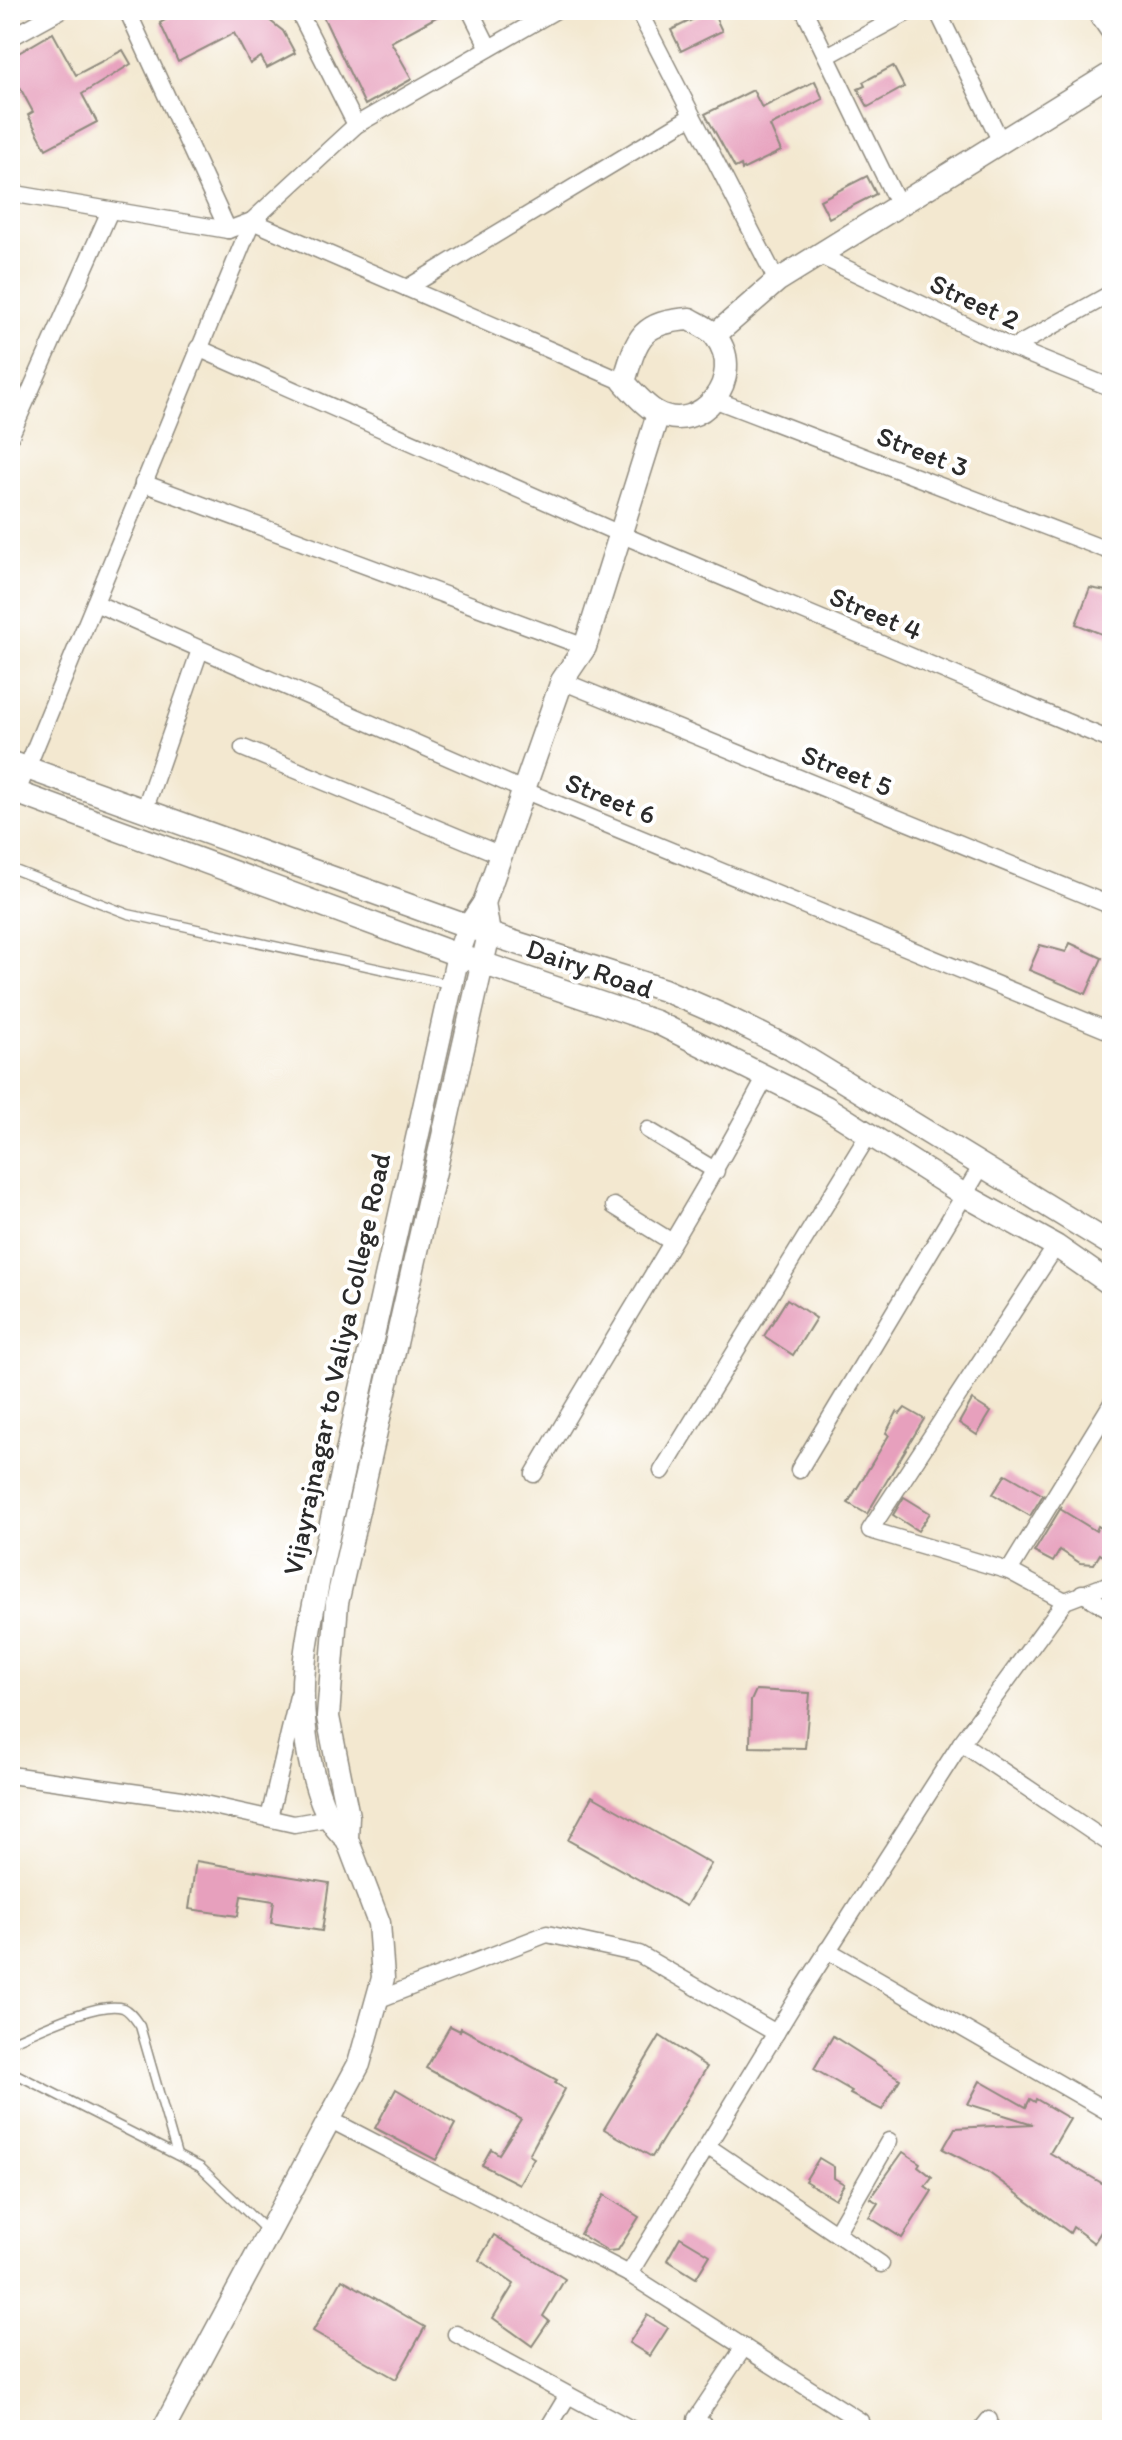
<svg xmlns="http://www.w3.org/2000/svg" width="1122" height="2440" font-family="Itim,sans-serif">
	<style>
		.building { fill: #e7a0bd }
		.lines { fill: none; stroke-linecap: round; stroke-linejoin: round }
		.lane-casing { stroke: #8f8a7e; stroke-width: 11 }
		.street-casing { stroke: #8f8a7e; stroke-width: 19 }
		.secondary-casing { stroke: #8f8a7e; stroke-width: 25 }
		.lane { stroke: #fff; stroke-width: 8 }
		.street { stroke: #fff; stroke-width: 16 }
		.secondary { stroke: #fff; stroke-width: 22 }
		.labels { text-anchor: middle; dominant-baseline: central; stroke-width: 8; stroke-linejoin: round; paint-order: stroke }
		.street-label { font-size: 28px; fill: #2b2b2b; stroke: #fff }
	</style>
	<rect width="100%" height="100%" fill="#fff"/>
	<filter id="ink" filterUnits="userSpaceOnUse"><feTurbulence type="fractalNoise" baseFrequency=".0125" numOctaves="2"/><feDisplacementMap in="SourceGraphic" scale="16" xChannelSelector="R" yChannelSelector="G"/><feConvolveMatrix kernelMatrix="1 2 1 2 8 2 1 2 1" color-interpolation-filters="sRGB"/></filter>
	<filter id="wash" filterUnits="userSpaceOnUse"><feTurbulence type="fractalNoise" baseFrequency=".006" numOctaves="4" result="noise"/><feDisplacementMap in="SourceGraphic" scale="32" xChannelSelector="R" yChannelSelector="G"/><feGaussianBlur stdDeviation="1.8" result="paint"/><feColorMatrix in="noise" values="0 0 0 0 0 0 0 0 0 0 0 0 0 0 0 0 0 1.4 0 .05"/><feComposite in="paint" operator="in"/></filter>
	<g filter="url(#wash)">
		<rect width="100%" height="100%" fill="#f3e8d0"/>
		<g id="blocks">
			<g class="building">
				<path d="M183,10h104l-18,10 14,11 12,22 -28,15 -6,-11 -11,7 -16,-31 -56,29 -18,-39z"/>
				<path d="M320,10h129l-58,32 21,37 -47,26z"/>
				<path d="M712,10l10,21 -41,20 -10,-21z"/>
				<path d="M53,33l23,42 47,-25 8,14 -49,30 15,28 -51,27 -18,-34 5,-3 -23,-43v-11z"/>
				<path d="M893,66l11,21 -36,20 -10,-18 7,-3 -2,-4z"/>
				<path d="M815,81l8,18 -53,27 11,25 -39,19 -1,-5 -6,3 -30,-54 48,-24 9,18z"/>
				<path d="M867,176l9,18 -47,24 -9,-18z"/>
				<path d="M1090,588l22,4v46l-36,-14z"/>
				<path d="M1070,943l32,15 -16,36 -57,-24 11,-25 26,7z"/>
				<path d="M787,1299l29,19 -23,37 -29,-19z"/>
				<path d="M972,1400l19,12 -14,23 -18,-12z"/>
				<path d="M905,1408l19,11 -57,95 -19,-11 41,-68 -3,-2 11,-21 3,2z"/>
				<path d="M1006,1474l37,21 -13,21 -37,-22z"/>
				<path d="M904,1497l26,16 -12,18 -25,-16z"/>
				<path d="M1062,1506l-2,3 36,22 2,-5 14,9v27l-12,-8 -6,10 -14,-1 -20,-13 -7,12 -19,-10z"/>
				<path d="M756,1690l54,3 -5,55 -55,-1 1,-46z"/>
				<path d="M592,1796l119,68 -25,42 -118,-66z"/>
				<path d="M196,1861l133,22 -7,48 -51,-8 3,-22 -33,-5 -3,20 -49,-7z"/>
				<path d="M450,2026l10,5 1,-3 96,52 -2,3 10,6 -36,66 5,3 -15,26 -37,-19 9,-16 8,5 22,-35 -95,-51z"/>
				<path d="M660,2036l47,31 -55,90 -48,-28z"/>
				<path d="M833,2036l67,43 -18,31 -32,-16 2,-3 -38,-22z"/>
				<path d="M980,2081l46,26 4,-8 5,3 1,-3 34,20 -20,34 62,36v25l-18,29 -21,-16 -3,6 -82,-61 -45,-23 12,-21 78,-4 -65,-20z"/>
				<path d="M396,2089l59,35 -19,36 -61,-32z"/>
				<path d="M903,2152l17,11 -2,3 14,11 -7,9 7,5 -30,47 -33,-21 9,-14 -8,-5z"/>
				<path d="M819,2158l15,9v11l10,6 -9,15 -30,-18z"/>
				<path d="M604,2195l35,22 -21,33 -10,1 -28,-17z"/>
				<path d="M494,2235l71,44 -22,37 6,5 -17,25 -39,-28 21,-34 -35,-24z"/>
				<path d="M680,2237l30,18 -14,23 -29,-18z"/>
				<path d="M342,2279l83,48 -29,52 -83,-48z"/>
				<path d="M647,2315l21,13 -18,28 -21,-13z"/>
			</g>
		</g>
	</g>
	<g filter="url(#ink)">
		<use href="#blocks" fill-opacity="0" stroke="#8f8a7e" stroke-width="2"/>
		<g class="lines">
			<defs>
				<g id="lane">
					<path d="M10,868l118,46 321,70"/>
					<path d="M10,2042c25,-10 88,-42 113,-34 7,3 12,11 17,18l37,129"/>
					<path d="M10,2071l190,96 68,65"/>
				</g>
				<g id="street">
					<path d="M127,10l101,220"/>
					<path d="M298,10l58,115"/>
					<path d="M470,10l19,38"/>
					<path d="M638,10l139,271"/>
					<path d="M804,10l95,196"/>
					<path d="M937,10l64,132"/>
					<path d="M1094,10l18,26"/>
					<path d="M10,38l51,-28"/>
					<path d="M827,56l85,-46"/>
					<path d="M10,193l218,37 24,-9 372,161"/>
					<path d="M818,255l195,93 99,40"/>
					<path d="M407,288l285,-172"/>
					<path d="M198,348l422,186 492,207"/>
					<path d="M1013,348l99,-55"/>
					<path d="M716,400l396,152"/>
					<path d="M10,437l99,-224"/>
					<path d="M143,483l442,164"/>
					<path d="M95,603l428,187 589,242"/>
					<path d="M562,681l550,225"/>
					<path d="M243,748l258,107"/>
					<path d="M17,792l235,-571 104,-96 200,-115"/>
					<path d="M144,811l56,-161"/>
					<path d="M648,1130l68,41"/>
					<path d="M614,1206l58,36"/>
					<path d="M1056,1246l-186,284 139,41 56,30"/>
					<path d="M799,1470l182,-303"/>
					<path d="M662,1471l207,-337"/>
					<path d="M534,1474c77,-133 161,-263 233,-399"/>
					<path d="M1009,1571l103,-168"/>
					<path d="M1082,1593l30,18"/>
					<path d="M961,1743l151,102"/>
					<path d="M10,1775l172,24 112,25 35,-6"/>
					<path d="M269,1818l29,-122"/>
					<path d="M827,1950l285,164"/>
					<path d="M377,2000l170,-66 92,20 137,79"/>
					<path d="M329,2119l300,155 231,147 1,9"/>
					<path d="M707,2146l174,118"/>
					<path d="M836,2233l53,-92"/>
					<path d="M629,2274l167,-274 165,-257 104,-142 47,-18"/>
					<path d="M456,2334l177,96"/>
					<path d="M547,2430l21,-35"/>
					<path d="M709,2430l-13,-11 48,-72"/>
					<path d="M981,2430l8,-10"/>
				</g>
				<g id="secondary">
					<path d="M690,319c8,5 21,10 26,18 31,40 -16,100 -60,75 -12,-7 -23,-20 -32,-30 13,-44 16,-60 66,-63z"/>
					<path d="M715,335l62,-54 335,-208"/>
					<path d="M10,762l479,172 175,56 60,26 67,33 321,196"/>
					<path d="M10,790l448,165 198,67 170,85 140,89 90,50 56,39"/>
					<path d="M347,1839c-37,-29 -48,-125 -43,-170 2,-31 10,-62 15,-92l139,-622 10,-28 16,-24 78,-222 23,-34 73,-233"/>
					<path d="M163,2430l196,-366 24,-86 -4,-55 -32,-84 1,-23 -20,-99 9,-114 152,-669 -5,-31"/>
				</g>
			</defs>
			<use href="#lane" class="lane-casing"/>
			<use href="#street" class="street-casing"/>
			<use href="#secondary" class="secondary-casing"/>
			<use href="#lane" class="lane"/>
			<use href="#street" class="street"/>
			<use href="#secondary" class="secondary"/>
		</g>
	</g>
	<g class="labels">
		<g class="street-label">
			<text transform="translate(975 301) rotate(25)">Street 2</text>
			<text transform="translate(923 451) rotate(21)">Street 3</text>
			<text transform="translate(876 613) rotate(23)">Street 4</text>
			<text transform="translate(847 770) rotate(22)">Street 5</text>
			<text transform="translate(611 798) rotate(22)">Street 6</text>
			<text transform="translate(590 968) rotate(19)">Dairy Road</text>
			<text transform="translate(336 1364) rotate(-78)">Vijayrajnagar to Valiya College Road</text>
		</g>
	</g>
	<rect width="1122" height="2440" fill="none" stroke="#fff" stroke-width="40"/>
</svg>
